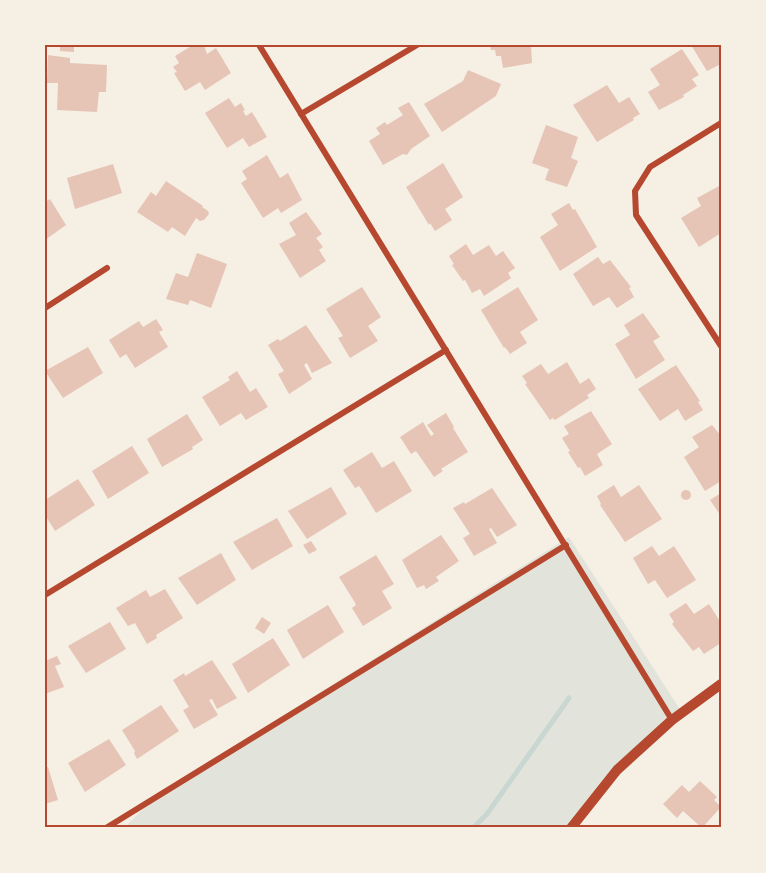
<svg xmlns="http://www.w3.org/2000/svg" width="766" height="873" font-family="Arial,sans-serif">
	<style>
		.green { fill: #e2e4dc }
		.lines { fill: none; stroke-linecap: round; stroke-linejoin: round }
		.stream { stroke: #c9d6d2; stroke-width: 5 }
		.building { fill: #e6c5b7 }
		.minor { stroke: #b5482f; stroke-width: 6 }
		.tertiary { stroke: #b5482f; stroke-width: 10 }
		.neatline { fill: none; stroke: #b5482f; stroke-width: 2 }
	</style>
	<rect width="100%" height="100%" fill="#f6efe4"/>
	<path class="green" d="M569,537l112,174 -9,7 -101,110h-447l35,-35z"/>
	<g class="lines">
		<path class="stream" d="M473,828l14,-14 82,-116"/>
	</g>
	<g class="building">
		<path d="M60,45h14v7l-14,-1z"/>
		<path d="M193,45h11l3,9 9,-6 15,25 -26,17 -5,-8 -15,9 -11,-18 3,-1 -4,-5 6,-4 -4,-7z"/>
		<path d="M490,45h41l1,18 -29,5 -2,-12h-5l-1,-6h-4z"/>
		<path d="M691,45h30v19l-14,7z"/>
		<path d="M682,49l17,26 -7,4 5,7 -14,9 1,2 -25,13 -11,-18 12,-7 -10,-16z"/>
		<path d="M48,55l22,3v5l37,2 -1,27h-7l-2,20 -40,-2 1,-27h-11z"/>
		<path d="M468,70l33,14 -5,12 -54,36 -18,-28 39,-23z"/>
		<path d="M607,85l12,18 10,-6 11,17 -7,4 1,2 -37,22 -24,-37z"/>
		<path d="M229,98l6,9 6,-4 4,7 -2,1 3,5 6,-4 15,25 -18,10 -6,-9 -16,10 -22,-35z"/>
		<path d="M409,102l21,34 -19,13 -4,6 -4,-1 -20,11 -14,-24 11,-7 -4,-6 9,-6 2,3 16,-10 -5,-7z"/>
		<path d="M546,125l32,12 -7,21 7,3 -11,26 -22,-7 4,-11 -17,-6z"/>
		<path d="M267,155l13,23 8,-5 14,27 -21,13 -3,-5 -15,10 -22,-35 6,-4 -5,-8z"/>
		<path d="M443,163l20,34 -18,12 7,11 -17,11 -5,-8 -1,2 -23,-38z"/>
		<path d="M113,164l9,29 -47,16 -8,-31z"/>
		<path d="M166,181l37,25 -1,1 6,4 1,3 -5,6 -4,1 -4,-3 -11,18 -13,-9 -4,5 -31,-20 14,-20 5,4z"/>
		<path d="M721,185v48l-22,14 -18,-29 20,-12 -4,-8z"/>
		<path d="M50,199l16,26 -21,15v-38z"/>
		<path d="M569,203l4,7 2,-1 22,38 -37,24 -20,-34 18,-12 -7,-11z"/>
		<path d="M306,212l16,22 -6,4 7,9 -4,3 7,11 -26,17 -21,-34 17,-9 -7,-12z"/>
		<path d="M466,244l7,11 16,-10 7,11 7,-5 12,17 -7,5 3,5 -27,18 -4,-7 -8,4 -7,-13 -2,1 -11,-16 2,-1 -5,-8z"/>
		<path d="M197,253l30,11 -16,44 -21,-8 -2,5 -22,-6 10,-26 12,4z"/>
		<path d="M598,257l5,7 7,-4 21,27 -2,1 5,9 -17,11 -8,-11 -16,9 -20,-32z"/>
		<path d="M362,287l19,30 -13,9 10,15 -28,17 -12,-20 5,-2 -17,-27z"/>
		<path d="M518,287l20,33 -18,12 7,11 -17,11 -5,-7 -1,1 -23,-38z"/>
		<path d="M643,313l17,24 -7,4 12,19 -29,19 -21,-35 15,-9 -6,-10z"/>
		<path d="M156,319l7,11 -4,2 9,15 -33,21 -9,-14 -6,4 -11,-18 30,-19 4,6z"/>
		<path d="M306,325l26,38 -20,10 -5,-10 -3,2 8,14 -23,15 -11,-20 6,-3 -16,-26 10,-6 2,2z"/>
		<path d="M88,347l15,26 -40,25 -18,-27z"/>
		<path d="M567,362l13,22 9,-6 7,11 -9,6 2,3 -34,22 -2,-2 -3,2 -25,-36 2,-1 -5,-7 19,-12 7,10z"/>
		<path d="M676,365l24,36 -2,1 5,8 -18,11 -7,-12 -18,12 -22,-32z"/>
		<path d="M237,371l13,21 6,-4 12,19 -22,13 -5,-7 -21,13 -18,-29 28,-17 -2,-3z"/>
		<path d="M591,411l21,33 -15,10 6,11 -18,11 -5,-9 -2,1 -10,-16 2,-1 -8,-13 7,-4 -5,-8z"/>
		<path d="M446,413l8,14 -1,1 15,24 -27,17 2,2 -9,6 -18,-26 -5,3 -11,-17 23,-15 8,14 3,-2 -7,-9z"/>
		<path d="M187,414l16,26 -11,7 1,2 -31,18 -15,-28z"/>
		<path d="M712,425l9,11v45l-16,10 -21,-34 15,-10 -7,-10z"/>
		<path d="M132,446l17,27 -41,26 -16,-28z"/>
		<path d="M372,452l10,16 12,-7 18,30 -36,22 -14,-23 -3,-4 -4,2 -12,-18z"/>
		<path d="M78,479l17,26 -40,26 -10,-16v-15z"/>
		<path d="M614,485l7,12 18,-12 23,34 -37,23 -25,-37 1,-1 -4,-8z"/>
		<path d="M331,487l16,27 -40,25 -19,-28z"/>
		<path d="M492,488l25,37 -20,12 -6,-9 -2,1 8,14 -23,13 -11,-18 7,-4 -17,-26 11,-6 1,2z"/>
		<circle cx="686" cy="495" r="5"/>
		<path d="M721,493v23l-11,-16z"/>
		<path d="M277,518l16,28 -41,24 -19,-28z"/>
		<path d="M441,535l18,26 -23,16 3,4 -13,8 -2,-4 -7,3 -15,-28z"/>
		<path d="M311,541l6,9 -8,4 -6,-9z"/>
		<path d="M652,546l7,10 15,-10 22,34 -29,18 -12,-18 -7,4 -15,-26z"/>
		<path d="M221,553l15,27 -39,25 -19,-27z"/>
		<path d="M376,555l18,29 -12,7 10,17 -29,18 -11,-18 4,-3 -2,-4 -15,-24z"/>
		<path d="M165,589l18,29 -27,17 1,3 -10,6 -12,-21 -7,3 -12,-18 30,-18 4,7z"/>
		<path d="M686,603l8,11 15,-10 12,19v20l-17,11 -5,-7 -6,4 -21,-27 2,-2 -5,-8z"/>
		<path d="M328,605l16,27 -41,27 -16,-29z"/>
		<path d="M262,617l9,6 -7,11 -9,-6z"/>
		<path d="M110,622l16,27 -40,24 -18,-27z"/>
		<path d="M273,638l17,27 -42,28 -16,-29z"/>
		<path d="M57,656l4,8 -6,2 9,21 -19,7v-33z"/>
		<path d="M212,660l25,38 -20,11 -5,-10 -3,1 9,15 -24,14 -11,-19 6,-3 -16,-27 11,-7 1,3z"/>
		<path d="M161,705l18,26 -42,28 -3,-6 1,-2 -13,-21z"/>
		<path d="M109,739l17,26 -41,27 -17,-29z"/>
		<path d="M48,767l10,33 -13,4v-36z"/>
		<path d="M700,781l17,16 -3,3 7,7 -19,21 -19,-17 -6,7 -14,-14 19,-19 7,7z"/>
	</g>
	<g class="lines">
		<g class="minor">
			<path d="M259,45l413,675"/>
			<path d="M301,114l116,-69"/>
			<path d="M721,123l-71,44 -15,24 1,24 85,131"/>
			<path d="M45,308l62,-40"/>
			<path d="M45,595l401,-245"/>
			<path d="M106,828l460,-283"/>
		</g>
		<path class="tertiary" d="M571,828l46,-58 55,-50 49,-36"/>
	</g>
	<rect width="766" height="873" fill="none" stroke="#f6efe4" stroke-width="93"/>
	<rect x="46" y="46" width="674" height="780" class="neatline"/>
</svg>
